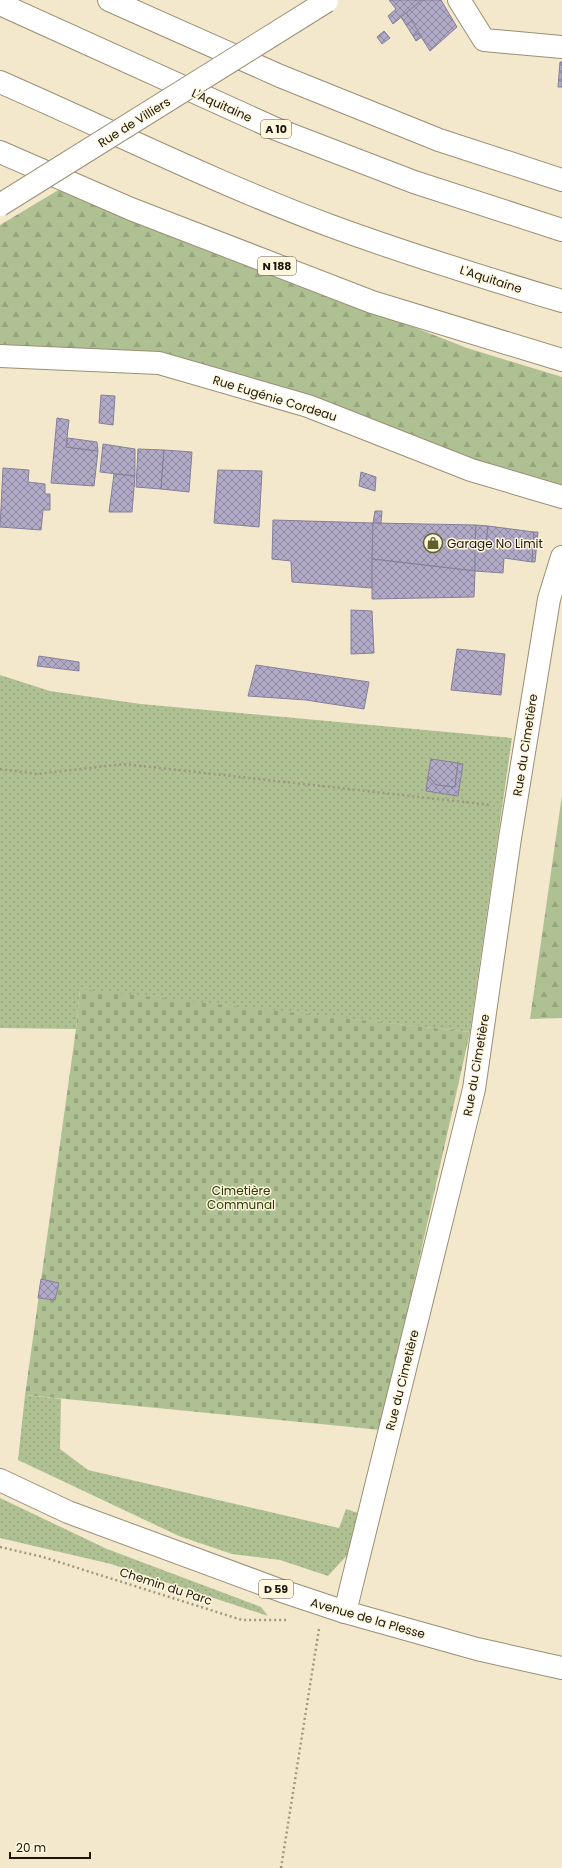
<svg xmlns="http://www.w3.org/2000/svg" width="562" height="1868" font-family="Poppins,sans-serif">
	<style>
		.grass { fill: url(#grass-dots) }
		.forest { fill: url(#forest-firs) }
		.cemetery { fill: url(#cemetery-stones) }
		.building { fill: url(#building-cross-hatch); stroke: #85809a }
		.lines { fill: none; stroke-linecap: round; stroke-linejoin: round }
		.minor-casing { stroke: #9a8f74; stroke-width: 24 }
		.major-casing { stroke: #9a8f74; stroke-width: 24 }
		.highway-casing { stroke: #9a8f74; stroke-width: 24 }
		.path { stroke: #9f9781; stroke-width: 2.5; stroke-dasharray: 2 3; stroke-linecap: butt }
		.minor { stroke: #fff; stroke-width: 22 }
		.major { stroke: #fff; stroke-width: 22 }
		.highway { stroke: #fff; stroke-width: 22 }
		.minor-bridge-casing { stroke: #9a8f74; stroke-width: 24; stroke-linecap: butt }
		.minor-bridge { stroke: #fff; stroke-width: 22 }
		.labels { text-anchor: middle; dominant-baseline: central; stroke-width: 3; stroke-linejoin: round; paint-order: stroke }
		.shield { fill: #fff6de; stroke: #5f594a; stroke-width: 1 }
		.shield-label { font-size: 11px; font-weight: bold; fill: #1a160b }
		.street-label { font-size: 12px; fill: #1a160b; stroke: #fff6de }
		.poi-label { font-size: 12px; fill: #1a160b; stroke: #fff6de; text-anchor: start }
		.park-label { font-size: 12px; fill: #293a02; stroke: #fff6de }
	</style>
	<defs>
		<pattern id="grass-dots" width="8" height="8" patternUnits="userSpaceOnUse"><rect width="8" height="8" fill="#afc193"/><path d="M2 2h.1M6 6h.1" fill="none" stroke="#96a57d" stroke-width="1.8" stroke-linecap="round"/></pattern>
		<pattern id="forest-firs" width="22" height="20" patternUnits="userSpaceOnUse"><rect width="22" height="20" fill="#afc193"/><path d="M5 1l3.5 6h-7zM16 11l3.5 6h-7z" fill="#96a57d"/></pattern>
		<pattern id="cemetery-stones" width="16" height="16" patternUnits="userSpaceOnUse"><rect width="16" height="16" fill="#afc193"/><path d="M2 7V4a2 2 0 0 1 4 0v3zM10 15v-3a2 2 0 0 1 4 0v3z" fill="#96a57d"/></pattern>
		<pattern id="building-cross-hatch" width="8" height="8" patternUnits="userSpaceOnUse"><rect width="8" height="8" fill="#b0aac7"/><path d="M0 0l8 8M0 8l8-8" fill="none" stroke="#8e89a0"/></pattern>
	</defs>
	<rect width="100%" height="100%" fill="#f3e8cb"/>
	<g class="grass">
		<path d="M0,675l50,16 91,13 371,34 -42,294 -390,-42 -4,39 -76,-1z"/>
		<path d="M25,1395l36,4 -1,50 28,21 251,58 7,-19 15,5 -10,37 -23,25 -48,-16 -48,-6 -53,-18 -161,-76z"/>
		<path d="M0,1498l107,51 154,58 7,9 -157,-52 -111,-26z"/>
	</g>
	<g class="forest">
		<path d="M60,189l407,159 95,29v118l-403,-132 -159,-19v-119z"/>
		<path d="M562,795v223l-32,1z"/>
	</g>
	<path class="cemetery" d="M80,989l390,43 -89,398 -356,-35 51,-366z"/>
	<g class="building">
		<path d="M389,0h33l-29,24 -5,-8 8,-7z"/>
		<path d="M422,0h19l16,27 -27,24 -24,-38z"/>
		<path d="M406,13l6,8 -6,4 -5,-8z"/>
		<path d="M412,21l7,12 -6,3 -7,-11z"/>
		<path d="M384,31l6,7 -8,6 -5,-7z"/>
		<path d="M419,33l3,4 -6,4 -3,-5z"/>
		<path d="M560,62h2v25h-4z"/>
		<path d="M101,395l14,1 -2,29 -14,-2z"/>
		<path d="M57,418l12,2 -3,27 32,4 -4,35 -43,-3z"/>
		<path d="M68,438l29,4 1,9 -32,-4z"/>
		<path d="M103,444l32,5v27l-35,-4z"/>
		<path d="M138,449l26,1 -3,39 -25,-2z"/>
		<path d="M164,450l28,2 -3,40 -28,-3z"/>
		<path d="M3,468l26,2 -1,12 17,2v10h5v16h-7l-2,20 -41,-3z"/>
		<path d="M218,470l44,1 -3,56 -45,-4z"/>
		<path d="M361,472l15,5 -1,14 -16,-5z"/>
		<path d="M114,474l21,2 -3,36h-23z"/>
		<path d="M375,511h7l-1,12h-8z"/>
		<path d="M273,520l100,3 -1,65 -80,-6 -1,-21 -19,-2z"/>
		<path d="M373,523l103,2 -1,46 -103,-12z"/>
		<path d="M476,525l12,1 -2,20h-11z"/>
		<path d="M488,526l46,6 -2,30 -28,-4 -1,15 -28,-2v-25h11z"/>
		<path d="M534,532h4l-3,30h-3z"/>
		<path d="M372,559l103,12 -1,26 -102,2z"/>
		<path d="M351,610l21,1 2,42 -23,1z"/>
		<path d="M457,649l48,5 -4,41 -50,-5z"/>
		<path d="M39,656l40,6v9l-42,-5z"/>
		<path d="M256,665l113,17 -5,27 -58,-9 -58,-4z"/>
		<path d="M431,759l27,4 -3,24 -19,-2 -8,-9z"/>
		<path d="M458,763l5,1 -5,32 -32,-5 2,-15 8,9 19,2z"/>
		<path d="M41,1279l18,4 -4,17 -17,-2z"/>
	</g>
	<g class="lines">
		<defs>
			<g id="minor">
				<path d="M459,0l25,40 78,7"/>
				<path d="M0,356l159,7 149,43 163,64 91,27"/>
				<path d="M345,1612l129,-523 36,-251 39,-239 13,-42"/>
			</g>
			<path id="major" d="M0,1480l68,32 214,79 63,21 132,37 85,19"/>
			<g id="highway">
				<path d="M109,0l171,76 159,64 123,40"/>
				<path d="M0,4l276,125 138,53 148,48"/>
				<path d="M0,82c110,48 218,102 331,144 76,28 154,52 231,75"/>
				<path d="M0,152l131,57 241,93 190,58"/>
			</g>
		</defs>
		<use href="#minor" class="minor-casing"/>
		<use href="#major" class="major-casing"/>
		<use href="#highway" class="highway-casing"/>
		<g class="path">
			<path d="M0,769l37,5 87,-10 367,41"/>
			<path d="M0,1547l43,10 199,63h44"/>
			<path d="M281,1868l38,-239"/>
		</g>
		<use href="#minor" class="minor"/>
		<use href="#major" class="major"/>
		<use href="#highway" class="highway"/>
		<defs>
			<path id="minor-bridge" d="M0,205l327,-204"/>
		</defs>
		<use href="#minor-bridge" class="minor-bridge-casing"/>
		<use href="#minor-bridge" class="minor-bridge"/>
	</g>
	<defs>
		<symbol id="shop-ring" viewBox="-11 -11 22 22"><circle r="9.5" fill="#fff6de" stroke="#60602d" stroke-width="1.5"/><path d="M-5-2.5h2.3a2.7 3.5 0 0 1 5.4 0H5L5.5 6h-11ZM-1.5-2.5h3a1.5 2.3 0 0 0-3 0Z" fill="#60602d"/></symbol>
	</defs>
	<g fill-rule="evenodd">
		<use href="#shop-ring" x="422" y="532" width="22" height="22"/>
	</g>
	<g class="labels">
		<g class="shield">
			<rect x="261" y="120" width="30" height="18" rx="3"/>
			<rect x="258" y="257" width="38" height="18" rx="3"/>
			<rect x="259" y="1580" width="34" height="18" rx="3"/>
		</g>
		<g class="shield-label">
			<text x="276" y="129">A 10</text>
			<text x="277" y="266">N 188</text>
			<text x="276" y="1589">D 59</text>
		</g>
		<g class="street-label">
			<text transform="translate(222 105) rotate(24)">L'Aquitaine</text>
			<text transform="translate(134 122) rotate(-32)">Rue de Villiers</text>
			<text transform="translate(491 279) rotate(18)">L'Aquitaine</text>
			<text transform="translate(275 398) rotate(17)">Rue Eugénie Cordeau</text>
			<text transform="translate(525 745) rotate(-81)">Rue du Cimetière</text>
			<text transform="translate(476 1065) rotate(-80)">Rue du Cimetière</text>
			<text transform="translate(402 1380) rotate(-76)">Rue du Cimetière</text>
			<text transform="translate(166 1586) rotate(18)">Chemin du Parc</text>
			<text transform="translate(368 1618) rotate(16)">Avenue de la Plesse</text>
		</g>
		<g class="poi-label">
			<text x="447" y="543">Garage No Limit</text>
		</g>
		<g class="park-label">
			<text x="241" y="1190">Cimetière<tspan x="241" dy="14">Communal</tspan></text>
		</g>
	</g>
	<path d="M10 1852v6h80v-6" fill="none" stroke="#1a160b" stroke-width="2"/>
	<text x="16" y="1852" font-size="12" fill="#1a160b" stroke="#fff6de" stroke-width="3" paint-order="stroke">20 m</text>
</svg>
